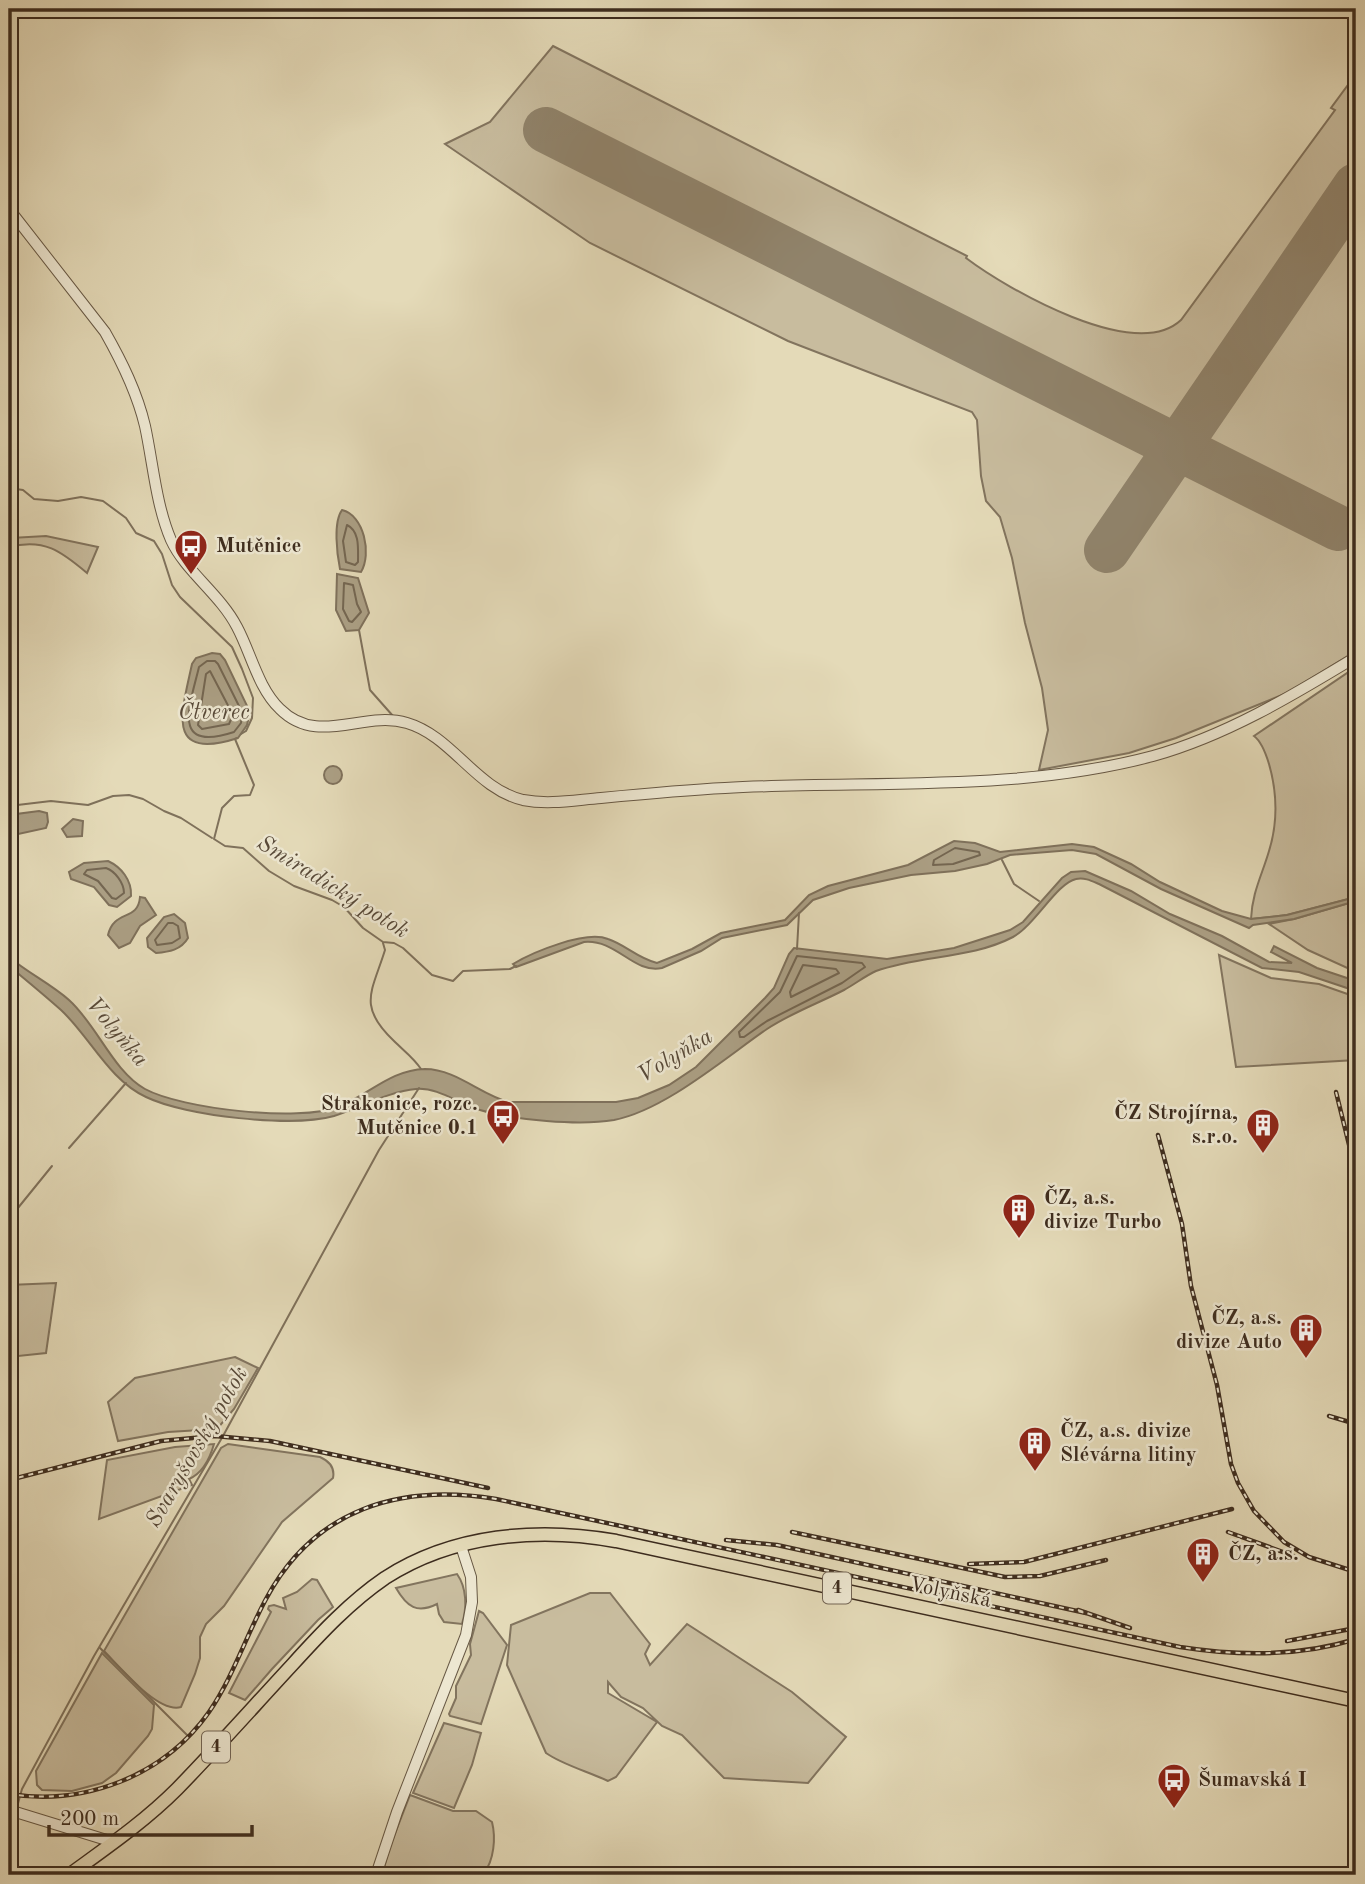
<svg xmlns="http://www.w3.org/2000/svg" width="1365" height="1884" font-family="'Old Standard TT',serif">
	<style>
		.green { fill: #c8bc9e; stroke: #82745e; stroke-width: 2 }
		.water { fill: #ab9f84; stroke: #7f715b; stroke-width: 2 }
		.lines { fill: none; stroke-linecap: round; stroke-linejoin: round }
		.shore { stroke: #746651; stroke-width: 2 }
		.stream { stroke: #7f715b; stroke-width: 2 }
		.runway { stroke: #90836b; stroke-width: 46 }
		.tertiary-casing { stroke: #675844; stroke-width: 12 }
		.primary-casing { stroke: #3d2c1e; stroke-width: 15 }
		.tertiary { stroke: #ede7d1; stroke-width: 10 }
		.primary { stroke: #e4dab8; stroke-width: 12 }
		.rail-casing { stroke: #3d2c1e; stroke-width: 4.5 }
		.rail { stroke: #ede7d1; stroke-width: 2; stroke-dasharray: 5; stroke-linecap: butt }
		.labels { text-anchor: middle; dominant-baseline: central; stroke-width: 5; stroke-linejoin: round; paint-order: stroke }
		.shield { fill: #ede7d1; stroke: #726454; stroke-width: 2 }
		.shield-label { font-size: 19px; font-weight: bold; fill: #3d2c1e }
		.poi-label { font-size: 21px; font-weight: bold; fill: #3d2c1e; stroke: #ede7d1; text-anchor: start }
		.street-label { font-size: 21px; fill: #3d2c1e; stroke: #ede7d1 }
		.water-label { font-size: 23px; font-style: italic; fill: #584938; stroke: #ede7d1 }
	</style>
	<rect width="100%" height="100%" fill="#e4dab8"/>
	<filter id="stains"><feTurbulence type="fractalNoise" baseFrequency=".00286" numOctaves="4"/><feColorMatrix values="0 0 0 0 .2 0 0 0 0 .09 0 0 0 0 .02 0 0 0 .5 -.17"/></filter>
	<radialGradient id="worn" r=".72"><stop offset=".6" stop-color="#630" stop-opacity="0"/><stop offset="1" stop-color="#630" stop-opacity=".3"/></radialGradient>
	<g class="green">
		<path d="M553,46l414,210 -1,2c41,31 169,105 215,62l154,-210 -4,-2 25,-34v577l-69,42 -111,45 -47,15 -90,17 9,-40 -6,-42 -17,-65 -13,-65 -12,-41 -14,-16 -5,-25 -4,-56 -5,-8 -184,-71 -198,-98 -145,-99 45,-22z"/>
		<path d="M9,531l2,7 35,-2 52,11 -11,26c-26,-22 -43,-35 -78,-26z"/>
		<path d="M1356,667v230l-69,18 -36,4c1,-26 11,-44 18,-68 9,-29 8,-59 0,-87 -3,-10 -7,-22 -15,-28z"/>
		<path d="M1356,901v71l-48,-22 -39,-26 25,-5z"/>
		<path d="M1219,955l52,23 48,6 37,13v63l-120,7z"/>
		<path d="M56,1283l-10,70 -37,4v-72z"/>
		<path d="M235,1357l23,11 -24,41 -17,20 -49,3 -50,9 -10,-39 27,-24z"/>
		<path d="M214,1444c-4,14 -11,29 -25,35l3,6 -93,34 8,-59 68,-13z"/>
		<path d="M228,1444l92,13c9,4 15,11 13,21l-51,44 -58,84 -18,18 -6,13v21l-5,16 -14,33c-23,7 -62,-41 -77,-56l117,-203z"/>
		<path d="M457,1574c10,14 10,34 5,50l-18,-2 -5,-8 -2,-10c-20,10 -30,3 -41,-16z"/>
		<path d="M312,1579l5,1 16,27 -15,13 -46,49 -27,31 -16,-7 42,-81 -3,-3 1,-3 5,-1 12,4 -3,-11 14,-6z"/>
		<path d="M590,1593h20l40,51 -5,10 5,11 37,-41 105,68 54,45 -38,46 -84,-5 -42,-43 -20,-9 -19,-18 -22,-11 -13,-15v11l49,29 -41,55 -8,4c-19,-9 -47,-17 -62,-28l-39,-88 4,-40z"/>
		<path d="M479,1611l4,2 24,32 -26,79 -31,-8 -1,-2 7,-16v-12l15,-31 -1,-11z"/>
		<path d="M102,1653l52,52 -2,24 -4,7 -32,37 -14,10 -30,8 -30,-1 -5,-5 -1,-14z"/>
		<path d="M444,1723l37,10 -9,32 -18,43 -41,-15z"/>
		<path d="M410,1795l43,16h23l16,11c4,16 2,38 -8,51 -20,7 -39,-18 -56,2h-46l7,-26z"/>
	</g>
	<g class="water">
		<path d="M342,510c22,5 30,44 19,62l-21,-3c-3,-15 -7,-47 2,-59z"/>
		<path d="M337,574l21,4 11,35 -10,17 -13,1 -10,-21z"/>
		<path d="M212,653l8,1 5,6 25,52 -3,13 -9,13c-74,24 -56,-27 -46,-74l4,-6z"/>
		<circle cx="333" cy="775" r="9"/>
		<path d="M39,811l8,2 1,9 -2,6 -37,8v-21z"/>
		<path d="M73,819l10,2 -1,15 -15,1 -5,-8z"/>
		<path d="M954,841l21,2 25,9 72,-8 22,3 37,17 29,18 62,29 29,8 36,-4 69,-18v4l-62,18 -41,6 -4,3 -88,-39 -65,-35 -24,-4 -62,5 -23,9 -32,7 -44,4 -62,13 -36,12 -26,25 -65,13 -21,13 -39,17c-29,6 -45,-29 -78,-26l-68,25 -3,-3c20,-12 73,-34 95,-25 18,6 29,19 49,24l35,-14 29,-16 64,-13 24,-25 19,-9 80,-21z"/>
		<path d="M108,861c13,6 24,19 23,35l-14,11 -8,-2 -15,-18 -23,-8 -2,-7 15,-9z"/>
		<path d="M1085,871l46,20 39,23 52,22 47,26 23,1 -21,-11 3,-6 43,22 39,13v10l-57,-19 -37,-4 -163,-84c-7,-3 -15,-7 -23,-5 -19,4 -41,46 -63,58 -42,22 -93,18 -137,34 -11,5 -21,13 -32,19 -25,13 -53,23 -77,39 -42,29 -102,81 -153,91 -35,6 -100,0 -134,-10 -21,-6 -42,-23 -64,-21 -26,2 -57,19 -82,27 -42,12 -149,0 -188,-19 -37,-17 -56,-60 -85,-87 -17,-15 -35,-30 -52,-44v-9c19,16 42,27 60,43 28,25 44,71 76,89 37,20 154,33 193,18 31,-12 52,-37 87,-38 31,0 56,26 84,33h107l22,-4 31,-13 27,-18 69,-69 9,-10 15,-34 5,-6 93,11 67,-11 56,-18 13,-8 39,-44 9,-6z"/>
		<path d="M140,897l5,1 11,17 -16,11 -10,17 -11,5 -11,-13c6,-26 30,-13 32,-38z"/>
		<path d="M174,914l11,9 3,15c-7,12 -19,14 -32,15l-8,-6 -1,-9 17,-21z"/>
	</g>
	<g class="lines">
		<g class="shore">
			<path d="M347,525c13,6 11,24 11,37l-3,3 -9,-3 -3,-21z"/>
			<path d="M344,583l9,2 4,19 4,8 -9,10 -3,-1 -6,-12z"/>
			<path d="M207,661h8l3,3 24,48 -1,11 -7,9c-64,21 -44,-27 -35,-65z"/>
			<path d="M210,671l23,44 -4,9 -27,5 -4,-4 8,-51z"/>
			<path d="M955,848l24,4 1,3 -27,9 -20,1 1,-5z"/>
			<path d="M106,868c9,3 18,15 18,25l-8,6 -4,-1 -14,-17 -14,-7 3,-4z"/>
			<path d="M168,923h5l5,3 2,12 -8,5 -15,2 -2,-5z"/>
			<path d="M797,956l65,7 3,4 -23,16 -75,38 -23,16h-4l-1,-5 41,-40z"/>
			<path d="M803,965l33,4 3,4 -48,24 -1,-5z"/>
		</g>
		<g class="stream">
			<path d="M9,488l14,2 11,9 24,2 23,-4 22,4 23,17 10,15 18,8 8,13 10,31 8,12 52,50 10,22 11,29 -1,20 -6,13 -5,3"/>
			<path d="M359,630l11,60 23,26"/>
			<path d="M237,738l-2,1 19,46 -4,10 -16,1 -12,12 -8,31 11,7 18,2 26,23 25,15 38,14 12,7 19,21 20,14 11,1 9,5 29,27 21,6 10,-10 47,-2 6,-3"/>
			<path d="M9,806l42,-5 37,4 25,-9 16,-1 14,4 21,12 17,7 31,20"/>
			<path d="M1002,860l12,24 25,17"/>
			<path d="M383,943l2,7c-13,42 -28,56 9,91 9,9 20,17 27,28"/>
			<path d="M797,949l2,-36"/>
			<path d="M69,1148l57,-65"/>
			<path d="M9,1219l43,-53"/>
			<path d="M100,1648l88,88"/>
			<path d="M17,1807l5,-18 72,-133 129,-220 156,-286 40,-62"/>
			<path d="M9,1835l5,-20"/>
		</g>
		<g class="runway">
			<path d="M546,130l792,398"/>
			<path d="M1107,550l249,-364"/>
		</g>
		<defs>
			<g id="tertiary">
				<path d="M9,209l96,123c17,30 32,60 40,94 8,37 11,79 26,114 14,31 49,54 66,87 14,26 21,61 43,82 38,38 83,1 127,14 45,13 69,66 116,77 26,5 52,0 78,-2 41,-4 83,-8 124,-10 142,-8 289,5 428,-32 72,-20 139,-60 203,-99"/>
				<path d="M9,1810l104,32"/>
				<path d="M376,1875l21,-63 69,-177 6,-33 -1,-25 -10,-31"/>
			</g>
			<path id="primary" d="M69,1875c37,-27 75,-53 108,-86 39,-40 77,-83 115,-124 29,-32 58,-63 93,-87 68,-44 153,-51 231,-37l740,160"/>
		</defs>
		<use href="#tertiary" class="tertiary-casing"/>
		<use href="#primary" class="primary-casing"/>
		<use href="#tertiary" class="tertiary"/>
		<use href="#primary" class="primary"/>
		<defs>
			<g id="rail">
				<path d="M1336,1092l20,81"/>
				<path d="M1158,1135l24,89 9,62 26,99 14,79 7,19 16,28 30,31 25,15 47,15"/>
				<path d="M1329,1416l27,8"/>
				<path d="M9,1480l152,-39 54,-5 55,5 218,47"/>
				<path d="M792,1532l213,45 35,-1 66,-16"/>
				<path d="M1228,1532l66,24"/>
				<path d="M726,1540l51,5 309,68"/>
				<path d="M969,1564l55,-2 208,-53"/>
				<path d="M1078,1610l52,18"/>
				<path d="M1287,1641l69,-13"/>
				<path d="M9,1794c76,12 155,-18 200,-82 24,-35 37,-76 57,-113 48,-90 134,-116 230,-100l684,148c58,9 119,10 176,-8"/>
			</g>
		</defs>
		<use href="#rail" class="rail-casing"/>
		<use href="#rail" class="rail"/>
	</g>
	<defs>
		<symbol id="bus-pin" viewBox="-11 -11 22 30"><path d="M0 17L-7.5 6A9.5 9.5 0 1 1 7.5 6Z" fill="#8f2418" stroke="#ede7d1"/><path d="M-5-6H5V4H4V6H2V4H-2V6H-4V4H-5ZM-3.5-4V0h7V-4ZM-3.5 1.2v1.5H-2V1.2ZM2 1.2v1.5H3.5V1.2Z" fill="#fff"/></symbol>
		<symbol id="building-pin" viewBox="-11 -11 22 30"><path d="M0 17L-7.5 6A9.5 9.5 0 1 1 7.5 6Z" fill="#8f2418" stroke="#ede7d1"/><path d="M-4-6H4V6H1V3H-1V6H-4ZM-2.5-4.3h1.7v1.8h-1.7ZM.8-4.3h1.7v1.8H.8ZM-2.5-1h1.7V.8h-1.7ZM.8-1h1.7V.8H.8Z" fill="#fff"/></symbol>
	</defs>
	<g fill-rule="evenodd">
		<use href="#bus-pin" x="172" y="527" width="38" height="52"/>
		<use href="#bus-pin" x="484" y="1097" width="38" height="52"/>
		<use href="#building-pin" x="1244" y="1106" width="38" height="52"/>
		<use href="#building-pin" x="1000" y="1191" width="38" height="52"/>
		<use href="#building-pin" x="1287" y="1311" width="38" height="52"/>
		<use href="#building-pin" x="1016" y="1424" width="38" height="52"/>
		<use href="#building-pin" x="1184" y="1535" width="38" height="52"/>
		<use href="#bus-pin" x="1155" y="1761" width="38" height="52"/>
	</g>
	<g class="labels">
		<g class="shield">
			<rect x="823" y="1572.5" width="28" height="31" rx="5"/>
			<rect x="202" y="1731.5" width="28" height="31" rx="5"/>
		</g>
		<g class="shield-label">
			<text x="837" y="1588">4</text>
			<text x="216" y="1747">4</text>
		</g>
		<g class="poi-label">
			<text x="216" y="546">Mutěnice</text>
			<text x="478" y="1104" text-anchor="end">Strakonice, rozc.<tspan x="478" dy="24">Mutěnice 0.1</tspan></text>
			<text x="1238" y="1113" text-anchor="end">ČZ Strojírna,<tspan x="1238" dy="24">s.r.o.</tspan></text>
			<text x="1044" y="1198">ČZ, a.s.<tspan x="1044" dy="24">divize Turbo</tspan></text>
			<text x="1282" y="1318" text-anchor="end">ČZ, a.s.<tspan x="1282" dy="24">divize Auto</tspan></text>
			<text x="1060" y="1431">ČZ, a.s. divize<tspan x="1060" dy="24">Slévárna litiny</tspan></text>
			<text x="1228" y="1554">ČZ, a.s.</text>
			<text x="1198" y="1780">Šumavská I</text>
		</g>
		<g class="street-label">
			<text transform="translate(950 1593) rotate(12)">Volyňská</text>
		</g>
		<g class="water-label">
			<text x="214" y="712">Čtverec</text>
			<text transform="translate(333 887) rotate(32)">Smiradický potok</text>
			<text transform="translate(117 1032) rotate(50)">Volyňka</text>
			<text transform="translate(675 1056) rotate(-31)">Volyňka</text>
			<text transform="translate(197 1447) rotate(-60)">Svaryšovský potok</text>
		</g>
	</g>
	<rect width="1365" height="1884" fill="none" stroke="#e4dab8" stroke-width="35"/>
	<rect x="10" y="10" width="1344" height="1863" fill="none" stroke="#3d2c1e" stroke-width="3.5"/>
	<rect x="18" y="18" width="1330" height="1849" fill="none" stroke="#3d2c1e" stroke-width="2"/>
	<path d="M49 1825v10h203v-10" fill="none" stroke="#3d2c1e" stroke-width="3.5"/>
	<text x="60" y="1825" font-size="21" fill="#3d2c1e" stroke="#ede7d1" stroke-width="5" paint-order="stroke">200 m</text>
	<rect width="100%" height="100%" filter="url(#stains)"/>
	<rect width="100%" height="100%" fill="url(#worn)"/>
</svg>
